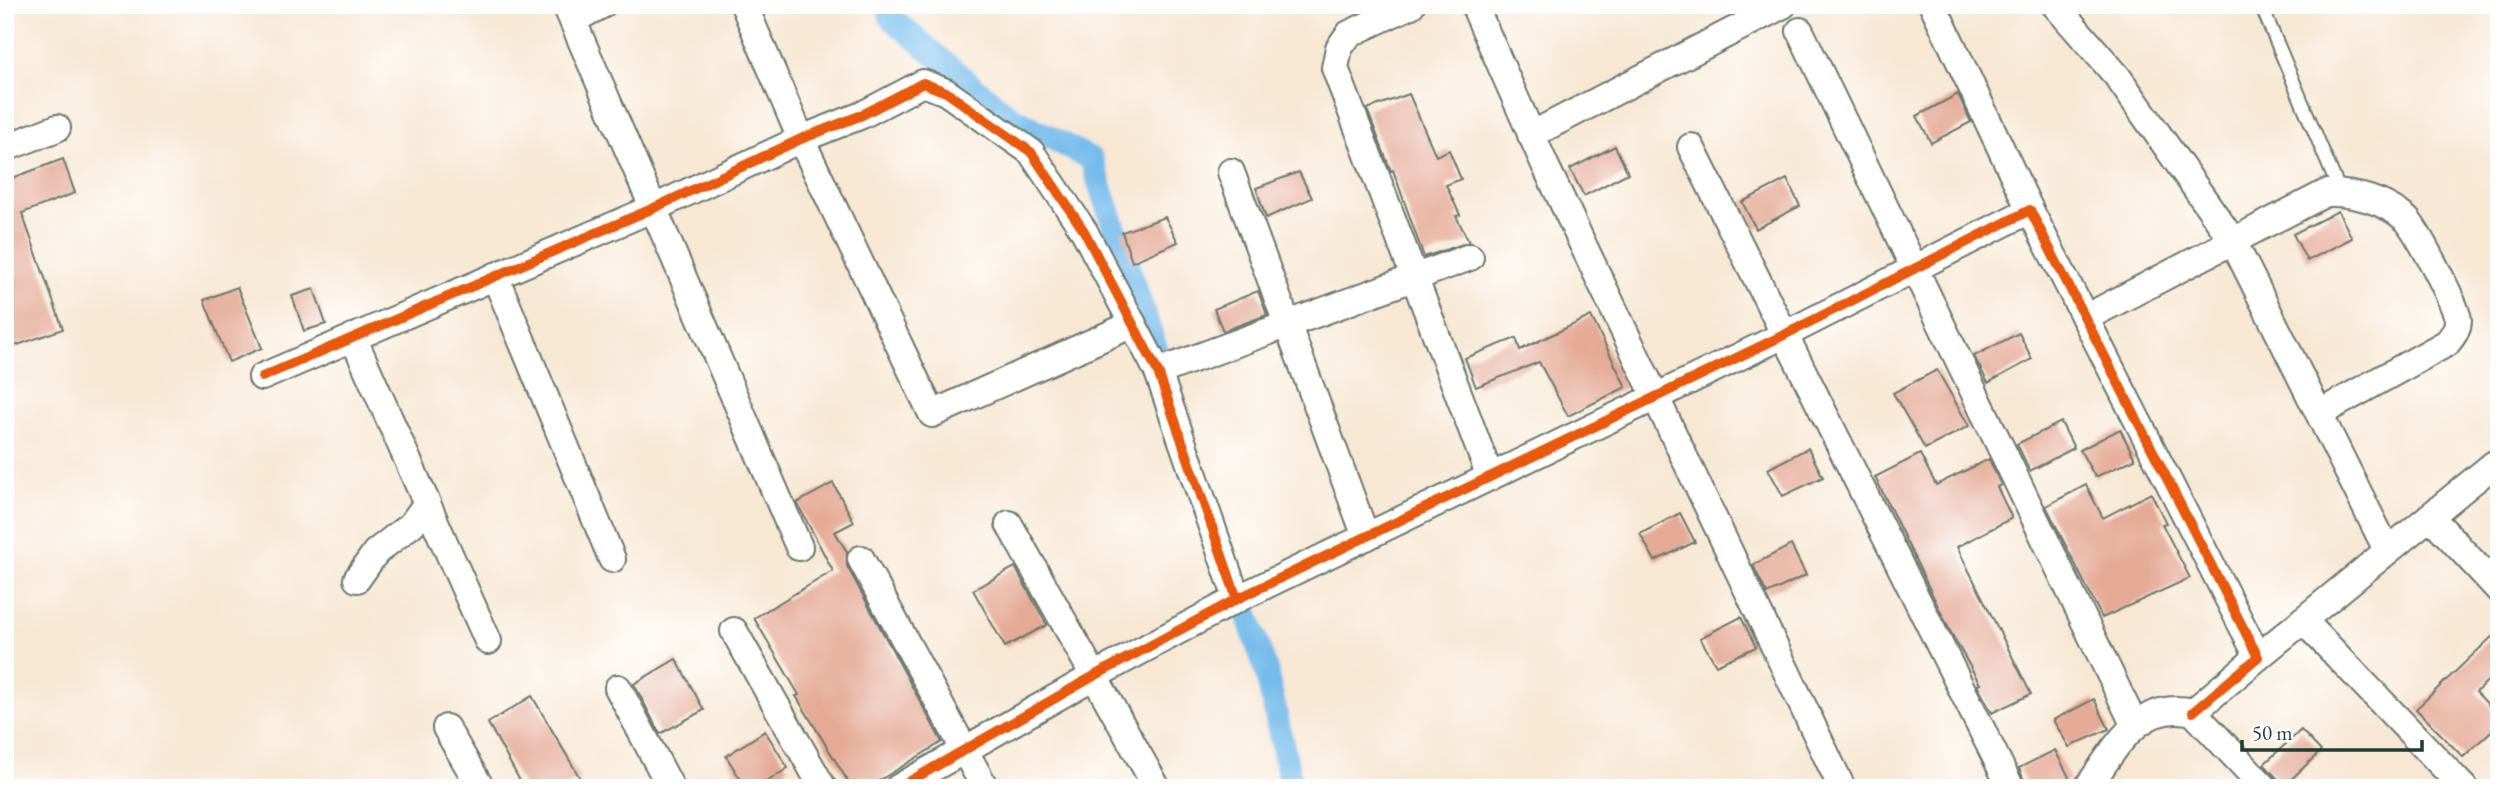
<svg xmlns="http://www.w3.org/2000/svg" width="2504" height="793" font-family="'EB Garamond',serif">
  <rect width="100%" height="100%" fill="#fff"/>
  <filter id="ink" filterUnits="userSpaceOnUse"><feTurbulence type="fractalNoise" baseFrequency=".0143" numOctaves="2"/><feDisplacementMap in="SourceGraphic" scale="14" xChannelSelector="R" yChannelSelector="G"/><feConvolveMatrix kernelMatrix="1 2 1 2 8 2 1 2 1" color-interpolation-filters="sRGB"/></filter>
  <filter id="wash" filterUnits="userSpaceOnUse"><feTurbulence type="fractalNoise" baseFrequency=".00686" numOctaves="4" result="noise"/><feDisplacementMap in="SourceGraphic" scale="28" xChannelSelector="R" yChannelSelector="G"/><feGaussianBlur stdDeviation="1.57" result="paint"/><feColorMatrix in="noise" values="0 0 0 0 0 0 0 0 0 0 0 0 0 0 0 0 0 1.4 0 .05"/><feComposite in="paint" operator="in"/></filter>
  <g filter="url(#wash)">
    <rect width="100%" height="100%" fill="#f7e7d3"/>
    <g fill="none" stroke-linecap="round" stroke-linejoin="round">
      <g stroke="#74bbeb" stroke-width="24">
        <path d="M889,5L891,18L1006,114L1091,159L1157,352"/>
        <path d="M1244,605L1266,670L1292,788"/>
      </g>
    </g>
    <g id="blocks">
      <g fill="#e5aa96">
        <path d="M1409,94L1436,156L1449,150L1461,179L1446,185L1460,215L1456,216L1469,242L1424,257L1393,170L1391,171L1367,109Z"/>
        <path d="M1958,94L1971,122L1931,143L1917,116Z"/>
        <path d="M1615,146L1628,173L1584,196L1570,169Z"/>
        <path d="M63,159L75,193L22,213L63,329L15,346L5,320V173H8L10,179Z"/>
        <path d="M1299,172L1312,198L1266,218L1256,188Z"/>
        <path d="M1787,179L1800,206L1756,229L1742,202Z"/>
        <path d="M2338,211L2352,238L2307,261L2293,234Z"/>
        <path d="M1165,217L1178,242L1132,262L1122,232Z"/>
        <path d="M237,287L262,348L229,362L204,300Z"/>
        <path d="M314,289L326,324L304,331L292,296Z"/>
        <path d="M1258,291L1267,315L1223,331L1214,309Z"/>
        <path d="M1591,316L1626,387L1568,416L1539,362L1476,387L1465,358L1516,338L1520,350Z"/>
        <path d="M2019,333L2032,359L1988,383L1974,356Z"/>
        <path d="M1937,370L1969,426L1925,449L1893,393Z"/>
        <path d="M2061,422L2074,448L2030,471L2017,444Z"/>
        <path d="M2120,429L2135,459L2095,477L2080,450Z"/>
        <path d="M1808,448L1823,477L1783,496L1768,469Z"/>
        <path d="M1920,454L1936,485L1989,459L2001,485L1997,487L2012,518L1957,547L2031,694L1992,713L1977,685L1980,684L1951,633L1875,477Z"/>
        <path d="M833,483L854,522L835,532L847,552V566L942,742L867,788H852L796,696L799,695L754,618L833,571L797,503Z"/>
        <path d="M2086,485L2103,518L2151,493L2166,523L2162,524L2190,578L2102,618L2046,506Z"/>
        <path d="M1680,513L1695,542L1655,561L1640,534Z"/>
        <path d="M1791,545L1806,575L1767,594L1753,565Z"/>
        <path d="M1015,567L1047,625L1005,647L973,590Z"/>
        <path d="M1741,617L1756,647L1716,665L1700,638Z"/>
        <path d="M2499,630V670L2476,692L2499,716V724L2463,757L2416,709Z"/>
        <path d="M676,659L704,710L660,734L634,684Z"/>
        <path d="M532,696L580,778L562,788H524L488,723Z"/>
        <path d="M2094,699L2109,729L2069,747L2053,720Z"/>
        <path d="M2301,730L2321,751L2282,788L2277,778L2264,764Z"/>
        <path d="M765,731L788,768L757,788H746L726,756Z"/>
        <path d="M2055,750L2070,779L2052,788H2027L2019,768Z"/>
      </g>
    </g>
  </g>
  <g filter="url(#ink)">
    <use href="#blocks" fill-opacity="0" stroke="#6b786c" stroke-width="2"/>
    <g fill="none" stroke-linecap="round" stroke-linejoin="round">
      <g stroke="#6b786c" stroke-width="16">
        <path id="service" d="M2261,5L2340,192"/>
      </g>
      <g stroke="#6b786c" stroke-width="30">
        <g id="minor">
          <path d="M566,5L799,547"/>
          <path d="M744,5L801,139L932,414L1133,324"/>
          <path d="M1411,5L1349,34L1339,48L1335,68L1490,477"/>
          <path d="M1474,5L1545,165L1842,788"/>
          <path d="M1933,5L2030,210"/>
          <path d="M2055,5L2117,76L2233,241L2326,193C2354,192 2385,201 2406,219C2416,228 2458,308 2458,320C2458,329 2453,336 2447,343L2320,413"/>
          <path d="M573,20L602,5"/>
          <path d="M1800,31L2134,724"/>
          <path d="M1531,135L1783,5"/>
          <path d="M1691,147L2011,788"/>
          <path d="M5,148L57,128"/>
          <path d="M1231,172L1366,537"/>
          <path d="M495,276L612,559"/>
          <path d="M2085,318L2233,241L2387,550"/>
          <path d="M353,337L488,641"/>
          <path d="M1158,372L1470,257"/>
          <path d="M262,377L654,208L801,139L862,115L923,83L946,92L1031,152L1084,231L1158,372L1237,599"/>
          <path d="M2430,516L2499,590"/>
          <path d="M1009,524L1157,788"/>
          <path d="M861,559L985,788"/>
          <path d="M357,579L376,552L412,524L427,503"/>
          <path d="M2303,620L2464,788"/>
          <path d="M734,631L823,788"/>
          <path d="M2258,657L2494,464"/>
          <path d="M618,688L671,788"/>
          <path d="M446,728L481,788"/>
          <path d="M898,788L1094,676L1237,599L1784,335L2030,210L2258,657L2193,712"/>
          <path d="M2087,788C2115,750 2138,699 2193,712L2265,788"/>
        </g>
      </g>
      <use href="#service" stroke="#fff" stroke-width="12"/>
      <use href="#minor" stroke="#fff" stroke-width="26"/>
      <g stroke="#fff" stroke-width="15">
        <g id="cycleway">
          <path d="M262,377L654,208L801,139L862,115L923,83L946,92L1031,152L1084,231L1158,372L1237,599"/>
          <path d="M898,788L1094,676L1237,599L1784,335L2030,210L2258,657L2193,712"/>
        </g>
      </g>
      <use href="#cycleway" stroke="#e8590c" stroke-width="10"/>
    </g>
  </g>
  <rect width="2504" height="793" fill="none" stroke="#fff" stroke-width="28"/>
  <path d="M2242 740v10h180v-10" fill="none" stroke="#1f3d34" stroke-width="3.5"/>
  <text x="2252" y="740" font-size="21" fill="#1f3d34" stroke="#ffffff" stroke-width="5" paint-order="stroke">50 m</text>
</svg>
